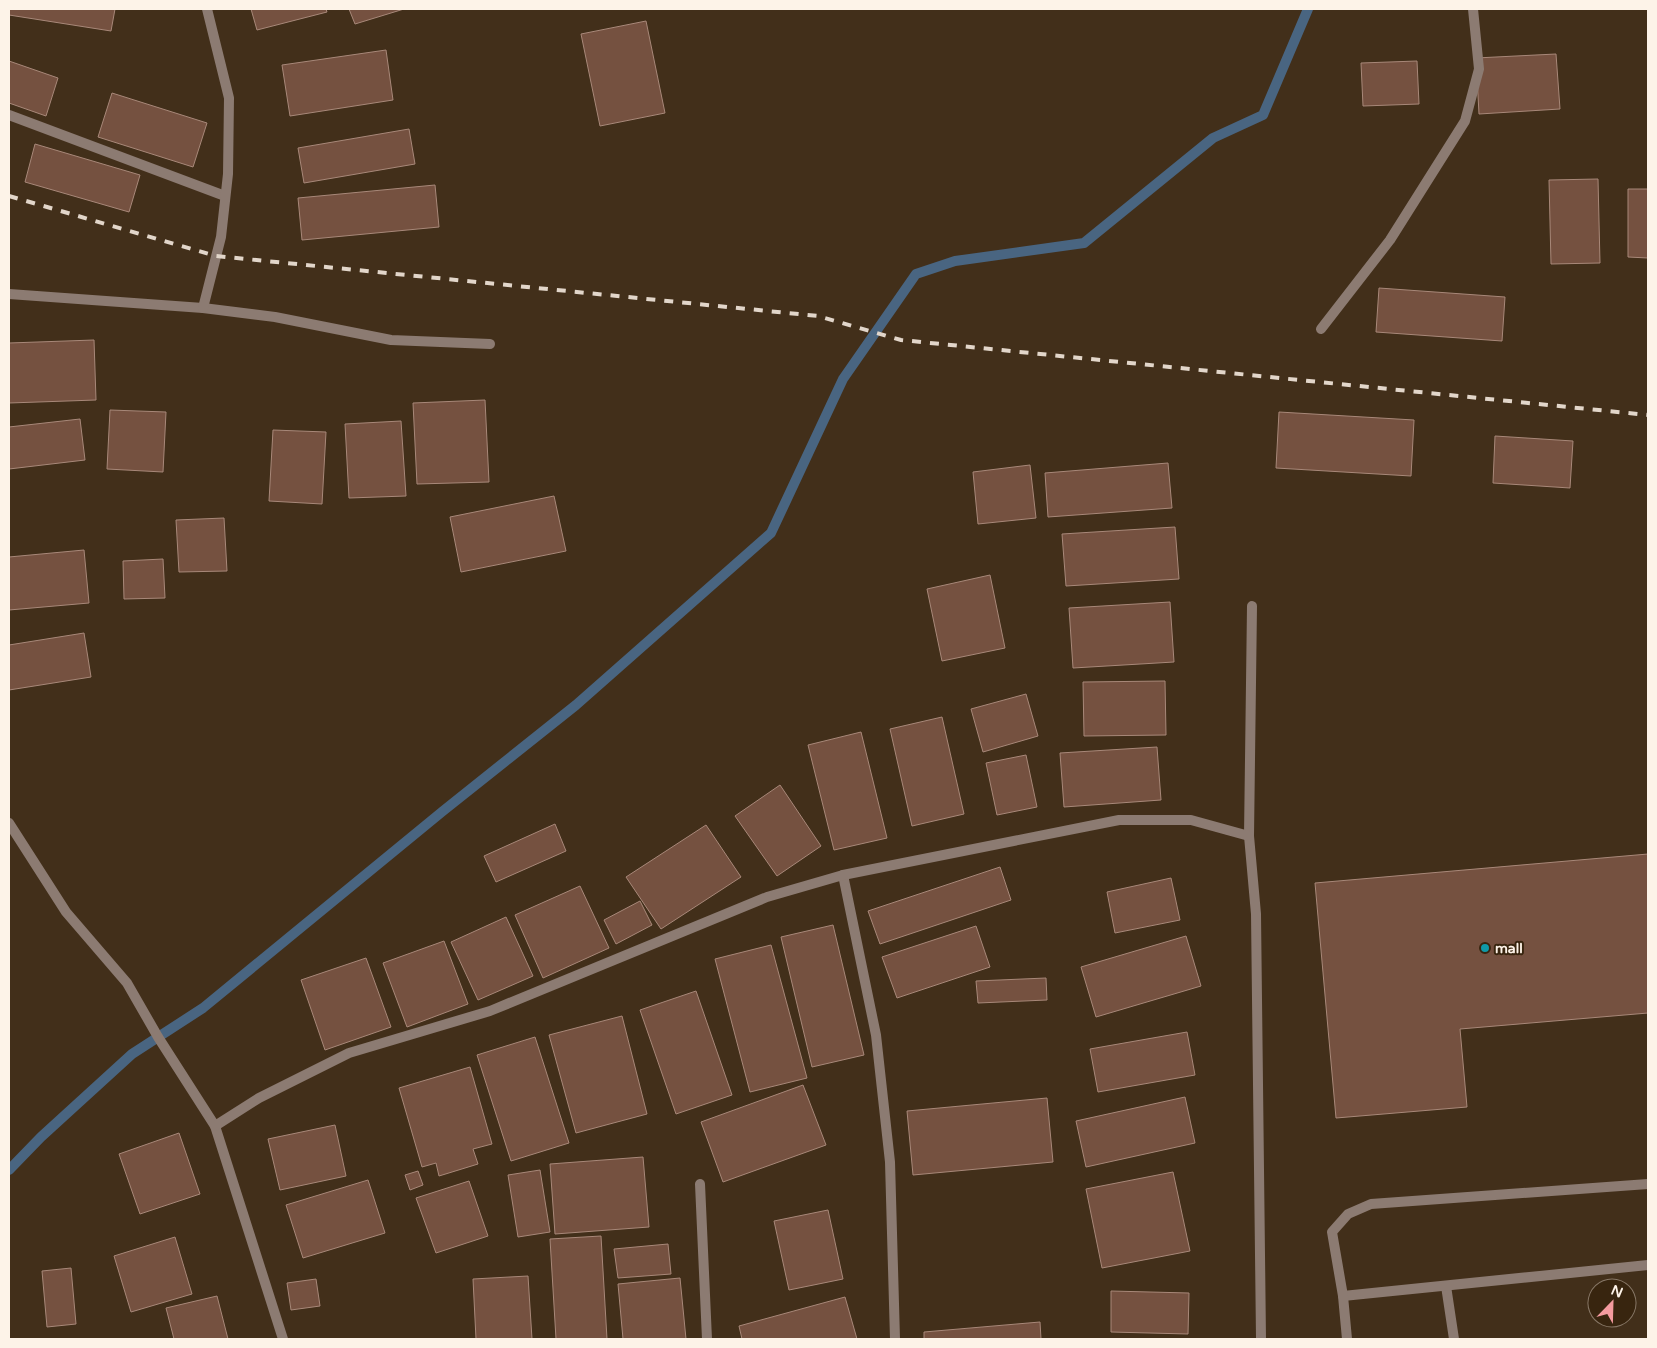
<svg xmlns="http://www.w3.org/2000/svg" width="1657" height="1348" font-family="'Varela Round',sans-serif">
  <rect width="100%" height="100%" fill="#422f1a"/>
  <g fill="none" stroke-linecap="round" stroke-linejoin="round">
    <path stroke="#496581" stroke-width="10" d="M9,1170L41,1137L132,1054L203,1008L443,811L576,705L771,533L843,379L916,274L955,261L1084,243L1213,138L1263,115L1308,9"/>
  </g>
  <g fill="#755140" stroke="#a88879">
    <path d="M9,9H115L111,31L9,15Z"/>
    <path d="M251,9H326L327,12L257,30Z"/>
    <path d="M349,9H404L355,24Z"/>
    <path d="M646,21L665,113L600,126L581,34Z"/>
    <path d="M386,50L393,100L290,116L282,65Z"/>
    <path d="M1556,54L1560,109L1479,114L1476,58Z"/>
    <path d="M9,61L58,78L46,116L9,103Z"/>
    <path d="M1417,61L1419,104L1363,106L1361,63Z"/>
    <path d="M112,93L207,123L193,167L98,137Z"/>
    <path d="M409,129L415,164L304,183L298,148Z"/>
    <path d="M35,144L140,175L129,212L25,182Z"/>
    <path d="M1598,179L1600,263L1551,264L1549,180Z"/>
    <path d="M435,185L439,227L302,240L298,198Z"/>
    <path d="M1628,189H1648V258L1628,257Z"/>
    <path d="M1379,288L1505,297L1502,341L1376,332Z"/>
    <path d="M94,340L96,400L9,403V343Z"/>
    <path d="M485,400L489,482L417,484L413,403Z"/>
    <path d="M110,410L166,412L163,472L107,469Z"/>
    <path d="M1279,412L1414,420L1411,476L1276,468Z"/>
    <path d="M80,419L85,460L9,469V427Z"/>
    <path d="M401,421L406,496L349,498L345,424Z"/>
    <path d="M273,430L326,432L322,504L269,501Z"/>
    <path d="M1495,436L1573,441L1570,488L1493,483Z"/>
    <path d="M1168,463L1172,508L1048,517L1045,473Z"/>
    <path d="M1030,465L1036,518L978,524L973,472Z"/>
    <path d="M554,496L566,551L461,572L450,517Z"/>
    <path d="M224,518L227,571L179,572L176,520Z"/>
    <path d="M1175,527L1179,579L1066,586L1062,534Z"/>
    <path d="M84,550L89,603L9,610V557Z"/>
    <path d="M163,559L165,598L124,599L123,561Z"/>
    <path d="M990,575L1005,648L942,661L927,589Z"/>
    <path d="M1170,602L1174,662L1073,668L1069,608Z"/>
    <path d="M84,633L91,677L9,690V645Z"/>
    <path d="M1165,681L1166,735L1084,736L1083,682Z"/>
    <path d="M1026,694L1038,736L983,752L971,709Z"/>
    <path d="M942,717L964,814L912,826L890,729Z"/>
    <path d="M861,732L887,838L834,850L808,745Z"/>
    <path d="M1157,747L1161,800L1064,807L1060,753Z"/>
    <path d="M1026,755L1037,807L997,815L986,763Z"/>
    <path d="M780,785L821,846L777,876L735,816Z"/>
    <path d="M555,824L566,851L496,882L484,856Z"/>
    <path d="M706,825L741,877L661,929L626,877Z"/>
    <path d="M1648,854V1013L1460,1029L1467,1107L1336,1118L1315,883Z"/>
    <path d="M1000,867L1011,900L880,944L868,911Z"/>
    <path d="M1171,878L1180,920L1115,933L1107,892Z"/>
    <path d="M580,886L609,948L543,978L515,915Z"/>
    <path d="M640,901L652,925L616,944L604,920Z"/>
    <path d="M506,917L533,976L478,1000L451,942Z"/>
    <path d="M833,925L864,1055L812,1067L781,937Z"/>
    <path d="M976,926L990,967L897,998L882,957Z"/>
    <path d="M1186,936L1201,986L1096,1017L1081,967Z"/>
    <path d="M444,941L468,1004L407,1027L383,963Z"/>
    <path d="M771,945L807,1078L750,1092L715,959Z"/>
    <path d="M366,958L391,1027L325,1050L301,980Z"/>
    <path d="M1046,978L1047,1000L978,1003L976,981Z"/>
    <path d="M696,991L732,1095L676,1114L640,1010Z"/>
    <path d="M622,1016L647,1114L576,1133L549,1035Z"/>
    <path d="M1187,1032L1195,1075L1098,1092L1090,1049Z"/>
    <path d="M535,1037L569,1143L511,1161L477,1055Z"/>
    <path d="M470,1067L492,1144L473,1149L478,1164L439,1176L436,1163L422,1167L399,1088Z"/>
    <path d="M803,1085L826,1145L723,1182L701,1122Z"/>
    <path d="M1185,1097L1195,1143L1086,1167L1076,1121Z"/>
    <path d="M1047,1098L1053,1162L913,1175L907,1111Z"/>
    <path d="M335,1125L346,1176L280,1190L268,1139Z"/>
    <path d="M179,1133L200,1194L140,1214L119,1154Z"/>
    <path d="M643,1157L649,1227L555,1234L550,1164Z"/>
    <path d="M540,1170L550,1232L518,1237L508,1175Z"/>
    <path d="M418,1171L423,1185L410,1190L405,1175Z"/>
    <path d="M1173,1172L1190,1251L1102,1268L1086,1189Z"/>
    <path d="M368,1180L385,1233L303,1258L286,1205Z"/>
    <path d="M469,1181L488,1236L436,1253L416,1198Z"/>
    <path d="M828,1210L843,1279L789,1290L774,1221Z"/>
    <path d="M601,1236L607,1339H556L550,1239Z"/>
    <path d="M175,1237L192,1294L131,1312L114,1256Z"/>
    <path d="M668,1244L671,1274L618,1278L614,1249Z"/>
    <path d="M71,1268L76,1324L47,1327L42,1271Z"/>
    <path d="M528,1276L532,1339H476L473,1279Z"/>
    <path d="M680,1278L686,1339H623L618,1284Z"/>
    <path d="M316,1279L320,1306L291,1310L287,1283Z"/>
    <path d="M1111,1291L1189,1293L1188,1334L1111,1332Z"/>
    <path d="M217,1296L228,1339H174L166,1308Z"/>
    <path d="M845,1297L857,1339H742L739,1326Z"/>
    <path d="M1040,1322L1041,1339H924V1332Z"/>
  </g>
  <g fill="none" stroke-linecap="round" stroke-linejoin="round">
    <g stroke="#8c7b72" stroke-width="10">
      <path d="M1446,1286L1454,1339"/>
      <path d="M1343,1296L1648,1265"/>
      <path d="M1347,1339L1343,1296L1332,1232L1348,1214L1371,1204L1648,1184"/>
    </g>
    <g stroke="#8c7b72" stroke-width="10">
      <path d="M9,115L225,196"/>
      <path d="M9,294L203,308L275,317L391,340L490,344"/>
      <path d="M203,308L221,237L228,174L229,98L207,9"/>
      <path d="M1321,329L1390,240L1465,121L1479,69L1473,9"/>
      <path d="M1252,606L1249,836L1256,914L1261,1339"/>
      <path d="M9,823L66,912L127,983L158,1037L215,1126L283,1339"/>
      <path d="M843,875L876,1035L890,1162L895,1339"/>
      <path d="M215,1126L259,1098L349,1053L490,1011L767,897L843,875L1119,820H1191L1249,836"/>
      <path d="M700,1184L707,1339"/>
    </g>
    <path stroke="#e2d6ca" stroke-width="4" stroke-dasharray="9 9" stroke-linecap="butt" d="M9,196L216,256L818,316L901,340L1648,415"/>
  </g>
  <circle fill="#0f9aa8" stroke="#38250f" stroke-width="2" cx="1485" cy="948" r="5"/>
  <g text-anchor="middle" stroke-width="4" stroke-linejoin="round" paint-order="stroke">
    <g font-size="14" font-weight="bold" fill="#fdf3e8" stroke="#38250f" text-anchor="start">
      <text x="1495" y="953">mall</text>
    </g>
  </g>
  <rect width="1657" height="1348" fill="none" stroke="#fdf3e8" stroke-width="20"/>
  <g transform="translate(1612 1303) rotate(23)"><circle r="24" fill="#38250f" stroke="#877766"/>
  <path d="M0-4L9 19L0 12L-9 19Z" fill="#f49b9f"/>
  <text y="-8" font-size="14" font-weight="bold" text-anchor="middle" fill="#fdf3e8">N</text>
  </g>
</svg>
